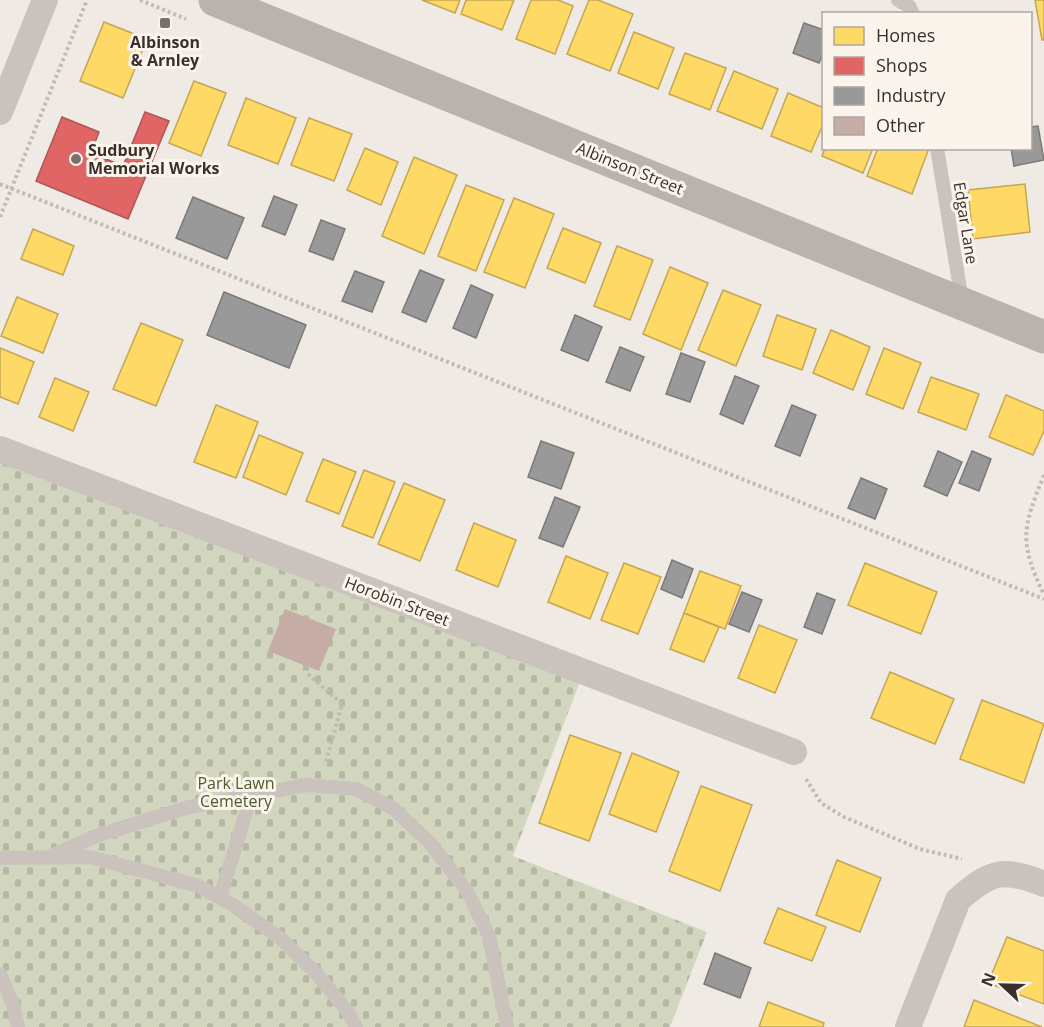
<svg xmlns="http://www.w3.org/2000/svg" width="1044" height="1027" font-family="'Open Sans',sans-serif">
  <defs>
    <pattern id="cemetery-stones" width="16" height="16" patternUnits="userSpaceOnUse" patternTransform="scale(1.5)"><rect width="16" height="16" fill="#d2d6be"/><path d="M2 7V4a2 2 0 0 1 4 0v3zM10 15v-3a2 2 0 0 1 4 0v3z" fill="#b5b8a3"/></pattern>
  </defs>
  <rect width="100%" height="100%" fill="#f0eae5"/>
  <path fill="url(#cemetery-stones)" d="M0,452L583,674L513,856L707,932L670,1027H0Z"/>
  <g fill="#ffd966" stroke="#c4a654" stroke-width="1.5">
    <path d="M422,0H460L455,13Z"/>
    <path d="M466,0H514L502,30L461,14Z"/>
    <path d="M531,0H558L573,6L555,54L516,39Z"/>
    <path d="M589,0H598L633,14L610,71L567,54Z"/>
    <path d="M1035,0H1044V40H1042Z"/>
    <path d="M104,22L147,39L123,98L80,81Z"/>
    <path d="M634,32L674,48L658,89L618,73Z"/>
    <path d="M685,53L726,68L710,110L669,94Z"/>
    <path d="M734,71L778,89L762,129L717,111Z"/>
    <path d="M194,81L226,93L201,156L169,143Z"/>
    <path d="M788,93L824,108V122L811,152L771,136Z"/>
    <path d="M246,98L296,118L278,164L228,145Z"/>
    <path d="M309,118L352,134L334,181L291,165Z"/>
    <path d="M365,148L398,162L381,205L347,190Z"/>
    <path d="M825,148H873L863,173L822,156Z"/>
    <path d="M878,148H929L912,194L867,176Z"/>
    <path d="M414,157L457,175L424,254L382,236Z"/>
    <path d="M1025,184L1030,232L973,239L968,190Z"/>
    <path d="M466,185L504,200L476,271L438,256Z"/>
    <path d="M514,198L554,214L525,288L484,272Z"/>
    <path d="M563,228L601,243L585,283L547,268Z"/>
    <path d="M33,229L74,246L63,275L21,259Z"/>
    <path d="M617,246L653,260L630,320L594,306Z"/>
    <path d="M670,267L708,283L681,350L643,334Z"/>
    <path d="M723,290L761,305L736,366L698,350Z"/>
    <path d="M17,297L58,314L43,353L1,336Z"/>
    <path d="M777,315L816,329L802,370L763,356Z"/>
    <path d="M141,323L183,340L156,406L113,389Z"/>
    <path d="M831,330L870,347L853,390L813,373Z"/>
    <path d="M0,348L34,362L18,404L0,397Z"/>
    <path d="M884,348L921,363L903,409L866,394Z"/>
    <path d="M931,377L979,394L966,430L918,412Z"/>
    <path d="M55,378L89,392L73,431L39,417Z"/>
    <path d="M1006,395L1044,411V431L1033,455L989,437Z"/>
    <path d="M216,405L258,422L236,478L194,462Z"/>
    <path d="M259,435L303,453L286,495L243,477Z"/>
    <path d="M323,459L356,472L339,514L306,501Z"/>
    <path d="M364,470L395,482L373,538L342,526Z"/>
    <path d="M404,483L445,500L420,561L378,544Z"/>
    <path d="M474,523L516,540L498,587L456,570Z"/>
    <path d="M566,556L608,573L590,619L548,602Z"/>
    <path d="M624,563L661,577L638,634L601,620Z"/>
    <path d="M865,563L937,592L921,634L848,605Z"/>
    <path d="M700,571L741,586L725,629L684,613Z"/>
    <path d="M684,613L719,627L704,662L670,649Z"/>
    <path d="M759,625L797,640L775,693L738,678Z"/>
    <path d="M890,672L954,699L935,744L871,718Z"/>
    <path d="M982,700L1044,724L1024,783L960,759Z"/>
    <path d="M570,735L621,753L589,841L539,823Z"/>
    <path d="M632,753L679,772L656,832L609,814Z"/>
    <path d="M701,786L752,805L720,891L669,871Z"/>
    <path d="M837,860L881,878L860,932L816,915Z"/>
    <path d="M778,908L826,927L812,961L764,943Z"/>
    <path d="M1007,937L1044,951V1004L988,983Z"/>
    <path d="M974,1000L1042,1027H964Z"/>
    <path d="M768,1002L824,1023L823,1027H759Z"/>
  </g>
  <path fill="#e06666" stroke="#ae5654" stroke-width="1.5" d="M145,112L169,121L128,219L36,181L62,117L99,132L91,153L123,166Z"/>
  <g fill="#999" stroke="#7d7978" stroke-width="1.5">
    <path d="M804,23L824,30V51L819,63L793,53Z"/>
    <path d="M1038,126L1044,160L1014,166L1011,148H1030V127Z"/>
    <path d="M274,196L297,205L285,235L262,226Z"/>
    <path d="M193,197L244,218L227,259L176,238Z"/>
    <path d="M321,220L345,229L333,260L309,251Z"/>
    <path d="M420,270L444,280L426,322L402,312Z"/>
    <path d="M355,271L384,282L372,312L342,301Z"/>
    <path d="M471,285L493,295L476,338L453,328Z"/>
    <path d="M224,292L306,325L289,368L207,335Z"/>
    <path d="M575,315L602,327L588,361L561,350Z"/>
    <path d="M620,347L644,357L630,391L606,382Z"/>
    <path d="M681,353L705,362L690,402L666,394Z"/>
    <path d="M735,376L759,386L743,424L720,414Z"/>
    <path d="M792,405L816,415L800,456L775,446Z"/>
    <path d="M541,441L574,453L561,489L528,477Z"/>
    <path d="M938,451L962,462L947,496L924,486Z"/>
    <path d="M972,451L991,459L979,491L959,483Z"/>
    <path d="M861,478L887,489L875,519L848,508Z"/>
    <path d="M555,497L580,507L563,547L539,538Z"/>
    <path d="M672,560L693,569L682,598L661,589Z"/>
    <path d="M742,592L762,600L749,632L729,624Z"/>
    <path d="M817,593L835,600L822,634L804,627Z"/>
    <path d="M715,953L751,968L740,998L704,984Z"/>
  </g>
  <path fill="#c5ada5" d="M285,609L336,629L319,671L268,651Z"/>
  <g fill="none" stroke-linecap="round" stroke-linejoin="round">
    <g stroke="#c2bbb5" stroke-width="4" stroke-dasharray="3 3" stroke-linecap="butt">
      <path d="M140,0L186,19"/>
      <path d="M0,184L1044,599"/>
      <path d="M0,217L87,0"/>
      <path d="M1044,475C1022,529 1019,542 1044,595"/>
      <path d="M308,674L342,704L325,765"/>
      <path d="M806,779L821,803L844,817L920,849L962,859"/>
    </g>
    <g stroke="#c9c2bd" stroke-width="14">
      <path d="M898,0L909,6L913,14"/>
      <path d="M937,148L962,301"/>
      <path d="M49,857L96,836L189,807L306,785L356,789L394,809L430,843L467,891L489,936L507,1027"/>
      <path d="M0,858L90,857L199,886L233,905L280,938L317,974L348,1012L356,1027"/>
      <path d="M220,897L252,793"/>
      <path d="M0,974L13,1005L18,1027"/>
    </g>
    <g stroke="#c9c2bd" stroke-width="26">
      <path d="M0,112L45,0"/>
      <path d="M0,449L794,752"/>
      <path d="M908,1027L958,900C991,870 1004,868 1044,884"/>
    </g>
    <path stroke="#bab2ad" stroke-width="33" d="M215,0L1044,337"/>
  </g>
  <g fill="#7a706b" stroke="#fbf4ed" stroke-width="2">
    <rect x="159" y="17" width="12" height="12" rx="3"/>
    <circle cx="76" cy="159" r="6"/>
  </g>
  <g text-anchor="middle" stroke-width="6" stroke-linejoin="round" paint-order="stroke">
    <g font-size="16" font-weight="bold" fill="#3b2f2a" stroke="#fbf4ed">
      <text x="165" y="48">Albinson<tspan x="165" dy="18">&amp; Arnley</tspan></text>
      <text x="88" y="156" text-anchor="start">Sudbury<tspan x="88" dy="18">Memorial Works</tspan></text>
    </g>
    <g font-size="16" fill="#3b2f2a" stroke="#fbf4ed">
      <text transform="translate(630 168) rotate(22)" y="6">Albinson Street</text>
      <text transform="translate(966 223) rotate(81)" y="6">Edgar Lane</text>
      <text transform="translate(397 601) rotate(21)" y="6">Horobin Street</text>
    </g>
    <g font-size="16" fill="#4c5c2c" stroke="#fbf4ed">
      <text x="236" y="789">Park Lawn<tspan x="236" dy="18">Cemetery</tspan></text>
    </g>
  </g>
  <rect x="822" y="12" width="210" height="138" fill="#fbf4ed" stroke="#aea59f" stroke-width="1.5"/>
  <rect x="834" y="27" width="30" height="18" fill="#ffd966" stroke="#aea59f" stroke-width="1.5"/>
  <text x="876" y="42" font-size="18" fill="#3b2f2a">Homes</text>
  <rect x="834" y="57" width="30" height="18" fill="#e06666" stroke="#aea59f" stroke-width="1.5"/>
  <text x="876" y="72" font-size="18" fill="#3b2f2a">Shops</text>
  <rect x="834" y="87" width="30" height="18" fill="#999999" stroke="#aea59f" stroke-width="1.5"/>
  <text x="876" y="102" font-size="18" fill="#3b2f2a">Industry</text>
  <rect x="834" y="117" width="30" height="18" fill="#c5ada5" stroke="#aea59f" stroke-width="1.5"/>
  <text x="876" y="132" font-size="18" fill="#3b2f2a">Other</text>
  <g transform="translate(1002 985) rotate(292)" stroke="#fbf4ed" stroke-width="4.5" paint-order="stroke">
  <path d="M0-4.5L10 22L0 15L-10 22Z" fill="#3b2f2a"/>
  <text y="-9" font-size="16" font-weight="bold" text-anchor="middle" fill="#3b2f2a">N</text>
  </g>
</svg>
